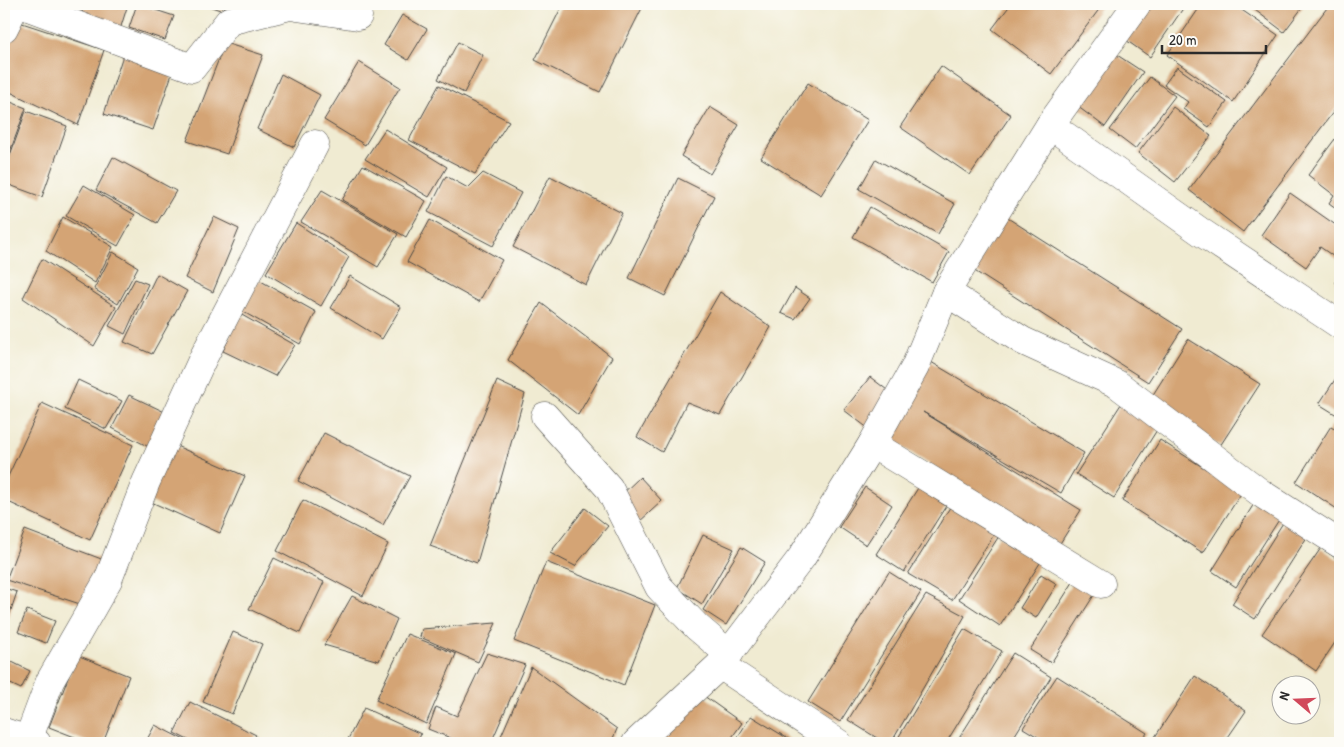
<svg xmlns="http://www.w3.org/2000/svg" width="1344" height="747" font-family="'Patrick Hand',sans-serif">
  <rect width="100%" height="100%" fill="#fdfcf7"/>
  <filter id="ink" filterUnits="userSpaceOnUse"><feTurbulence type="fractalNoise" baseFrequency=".02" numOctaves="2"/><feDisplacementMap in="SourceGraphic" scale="10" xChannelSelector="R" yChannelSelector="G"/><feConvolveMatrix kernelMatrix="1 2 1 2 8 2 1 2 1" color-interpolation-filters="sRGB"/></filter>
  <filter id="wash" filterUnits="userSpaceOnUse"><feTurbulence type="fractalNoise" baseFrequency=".0096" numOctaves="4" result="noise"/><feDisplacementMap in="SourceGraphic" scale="20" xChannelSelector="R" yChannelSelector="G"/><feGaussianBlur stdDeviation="1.12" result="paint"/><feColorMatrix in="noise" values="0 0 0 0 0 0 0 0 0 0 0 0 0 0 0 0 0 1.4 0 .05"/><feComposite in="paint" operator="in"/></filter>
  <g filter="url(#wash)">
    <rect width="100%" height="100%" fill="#f0ebd2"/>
    <g id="blocks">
      <g fill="#d4a475">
        <path d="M85,4H128L118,36L78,23Z"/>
        <path d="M137,4L174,16L165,40L129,28Z"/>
        <path d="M203,4H226L223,11Z"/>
        <path d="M563,4H644L600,92L535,60Z"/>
        <path d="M1011,4H1103L1051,74L992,29Z"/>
        <path d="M1146,4H1186L1150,57L1123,38Z"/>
        <path d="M1202,4H1233L1278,35L1233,102L1167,55Z"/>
        <path d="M1247,4H1305L1284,32Z"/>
        <path d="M1330,4H1340V103L1243,232L1189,190Z"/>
        <path d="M402,15L427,29L408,60L384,45Z"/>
        <path d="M13,20L104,50L78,125L4,89V46Z"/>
        <path d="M458,42L483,55L464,93L438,79Z"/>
        <path d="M225,43L263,55L227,154L187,141Z"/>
        <path d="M124,52L174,68L153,130L104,114Z"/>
        <path d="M1114,53L1143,72L1105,127L1077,106Z"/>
        <path d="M359,62L400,87L365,145L324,120Z"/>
        <path d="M941,66L1011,115L970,175L900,127Z"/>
        <path d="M1177,67L1227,102L1209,127L1183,109L1188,102L1164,85Z"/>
        <path d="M281,74L320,95L294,147L257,129Z"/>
        <path d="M1150,77L1175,96L1135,149L1110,130Z"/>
        <path d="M808,83L868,120L821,195L761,158Z"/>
        <path d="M439,85L509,121L475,174L409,140Z"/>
        <path d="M8,101L26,108L4,168V113Z"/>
        <path d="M710,107L739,125L710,174L681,156Z"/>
        <path d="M1173,107L1211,136L1175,182L1138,153Z"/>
        <path d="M26,111L67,126L42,197L4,183V172Z"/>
        <path d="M385,129L447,167L429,197L365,159Z"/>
        <path d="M1335,139L1340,143V211L1329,203L1334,195L1308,175Z"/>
        <path d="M113,157L176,191L157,223L96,190Z"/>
        <path d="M876,159L955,204L938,234L859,189Z"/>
        <path d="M363,165L426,201L406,237L342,200Z"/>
        <path d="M483,173L521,193L493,246L428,212L446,176L468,188Z"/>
        <path d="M550,176L622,213L586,285L513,247Z"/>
        <path d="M678,178L714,196L665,296L629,278Z"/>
        <path d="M84,185L135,215L118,246L66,216Z"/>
        <path d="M322,190L398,234L378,267L301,222Z"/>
        <path d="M1290,193L1340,228V261L1320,247L1306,267L1261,235Z"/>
        <path d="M870,207L949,252L932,282L853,237Z"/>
        <path d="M63,217L113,247L95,283L46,251Z"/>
        <path d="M214,217L239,229L213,292L185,278Z"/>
        <path d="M1006,217L1182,329L1148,382L973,270Z"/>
        <path d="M430,220L502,260L479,302L407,262Z"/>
        <path d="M296,223L349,257L321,306L266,273Z"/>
        <path d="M113,252L138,267L118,304L94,289Z"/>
        <path d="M42,259L116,307L94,346L23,298Z"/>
        <path d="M157,274L187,291L152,354L124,342Z"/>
        <path d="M1340,274V285L1335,282Z"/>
        <path d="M350,276L401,307L382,339L331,308Z"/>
        <path d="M135,279L148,284L125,334L109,326Z"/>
        <path d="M259,280L316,312L300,344L240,310Z"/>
        <path d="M795,288L810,298L795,319L781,313Z"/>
        <path d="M720,292L771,327L720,415L687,402L662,452L637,437Z"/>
        <path d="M541,303L612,357L578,415L508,360Z"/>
        <path d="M240,314L295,345L275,376L223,351Z"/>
        <path d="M1188,339L1260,384L1220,446L1149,401Z"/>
        <path d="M931,362L1084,453L1061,493L923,412L1081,510L1059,545L886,437Z"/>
        <path d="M1340,372V417L1319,404Z"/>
        <path d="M870,377L895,396L869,429L844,410Z"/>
        <path d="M78,380L122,401L106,429L65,409Z"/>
        <path d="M497,381L525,394L477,563L430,546Z"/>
        <path d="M129,395L169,414L151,448L112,428Z"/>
        <path d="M1125,398L1162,422L1114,498L1076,474Z"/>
        <path d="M42,403L133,445L90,540L4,500V485Z"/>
        <path d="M1331,426L1340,432V511L1296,482Z"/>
        <path d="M324,433L410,476L383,525L298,481Z"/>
        <path d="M1160,440L1242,492L1203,553L1122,501Z"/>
        <path d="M174,445L245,476L220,533L149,501Z"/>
        <path d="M640,477L662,501L638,523L617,499Z"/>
        <path d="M865,487L892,505L866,545L839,527Z"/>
        <path d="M918,488L946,506L904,572L876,554Z"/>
        <path d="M1257,499L1282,515L1236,587L1212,571Z"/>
        <path d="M303,500L388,544L363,596L277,551Z"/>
        <path d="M954,501L998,528L952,600L908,574Z"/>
        <path d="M585,508L608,526L575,566L550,553Z"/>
        <path d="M1286,518L1309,534L1255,619L1232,604Z"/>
        <path d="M25,530L104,560L80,604L6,580Z"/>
        <path d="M703,535L734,549L702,604L677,588Z"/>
        <path d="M999,536L1040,563L1000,626L959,599Z"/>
        <path d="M741,547L765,562L726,625L703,610Z"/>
        <path d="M1321,548L1340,561V635L1316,671L1262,634Z"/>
        <path d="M274,558L324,582L300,633L249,609Z"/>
        <path d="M546,562L655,605L624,685L514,641Z"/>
        <path d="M889,572L921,592L840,722L808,702Z"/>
        <path d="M1041,574L1057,584L1036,618L1020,608Z"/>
        <path d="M1075,579L1096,592L1051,663L1030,650Z"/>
        <path d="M4,588L17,592L4,631Z"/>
        <path d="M926,595L965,616L891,743H885L848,720Z"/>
        <path d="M352,596L397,619L379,661L324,645Z"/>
        <path d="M27,610L55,621L46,643L18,632Z"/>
        <path d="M496,623L478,662L420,637L422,629Z"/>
        <path d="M964,629L1002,651L946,743H895Z"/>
        <path d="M233,632L262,644L232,714L203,702Z"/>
        <path d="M407,634L456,654L426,724L376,700Z"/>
        <path d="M487,653L525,665L491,743H463L428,729L436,707L457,716Z"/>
        <path d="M1013,653L1051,677L1010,743H956Z"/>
        <path d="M77,655L129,676L103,743H90L49,727Z"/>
        <path d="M4,658L30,671L21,689L4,681Z"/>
        <path d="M531,667L617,729L611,743H498Z"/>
        <path d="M1057,676L1147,733L1140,743H1048L1023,728Z"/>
        <path d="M1195,676L1246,711L1224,743H1151Z"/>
        <path d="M697,691L742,723L728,743H659Z"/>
        <path d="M190,702L256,735L251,743H194L174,733Z"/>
        <path d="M364,708L421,734L417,743H346Z"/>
        <path d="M751,716L795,743H734Z"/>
        <path d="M155,725L190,743H145Z"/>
        <path d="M1028,736L1040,743H1023Z"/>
      </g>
    </g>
  </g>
  <g filter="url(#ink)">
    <use href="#blocks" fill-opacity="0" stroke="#494844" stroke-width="1"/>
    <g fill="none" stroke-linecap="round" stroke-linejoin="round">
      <g stroke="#494844" stroke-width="29">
        <g id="minor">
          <path d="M20,4L192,68L229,21L290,6L358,16"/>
          <path d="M4,28L16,4"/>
          <path d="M1050,125L1201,232L1340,325"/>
          <path d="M946,292L1023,341L1117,384L1262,494L1340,544"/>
          <path d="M545,416L609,488L659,587L697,627L729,654"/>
          <path d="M872,444L1101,584"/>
          <path d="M720,665L802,557L872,444L915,367L946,292L1050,125L1137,4"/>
          <path d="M4,732L37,743"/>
          <path d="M28,740L50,681L108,580L146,482L203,358L315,144"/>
          <path d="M636,743L720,665L838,743"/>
        </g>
      </g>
      <use href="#minor" stroke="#fff" stroke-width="28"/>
    </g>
  </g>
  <rect width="1344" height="747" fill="none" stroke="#fdfcf7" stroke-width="20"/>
  <g transform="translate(1296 700) rotate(289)"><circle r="24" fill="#fdfcf7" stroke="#a9a8a5"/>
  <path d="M0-4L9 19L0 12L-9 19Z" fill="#d1495b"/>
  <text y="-8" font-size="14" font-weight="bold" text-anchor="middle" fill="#2b2b2b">N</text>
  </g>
  <path d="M1162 45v8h104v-8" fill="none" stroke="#2b2b2b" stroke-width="2.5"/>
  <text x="1169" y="45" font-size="15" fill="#2b2b2b" stroke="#fdfcf7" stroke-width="4" paint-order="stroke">20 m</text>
</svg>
